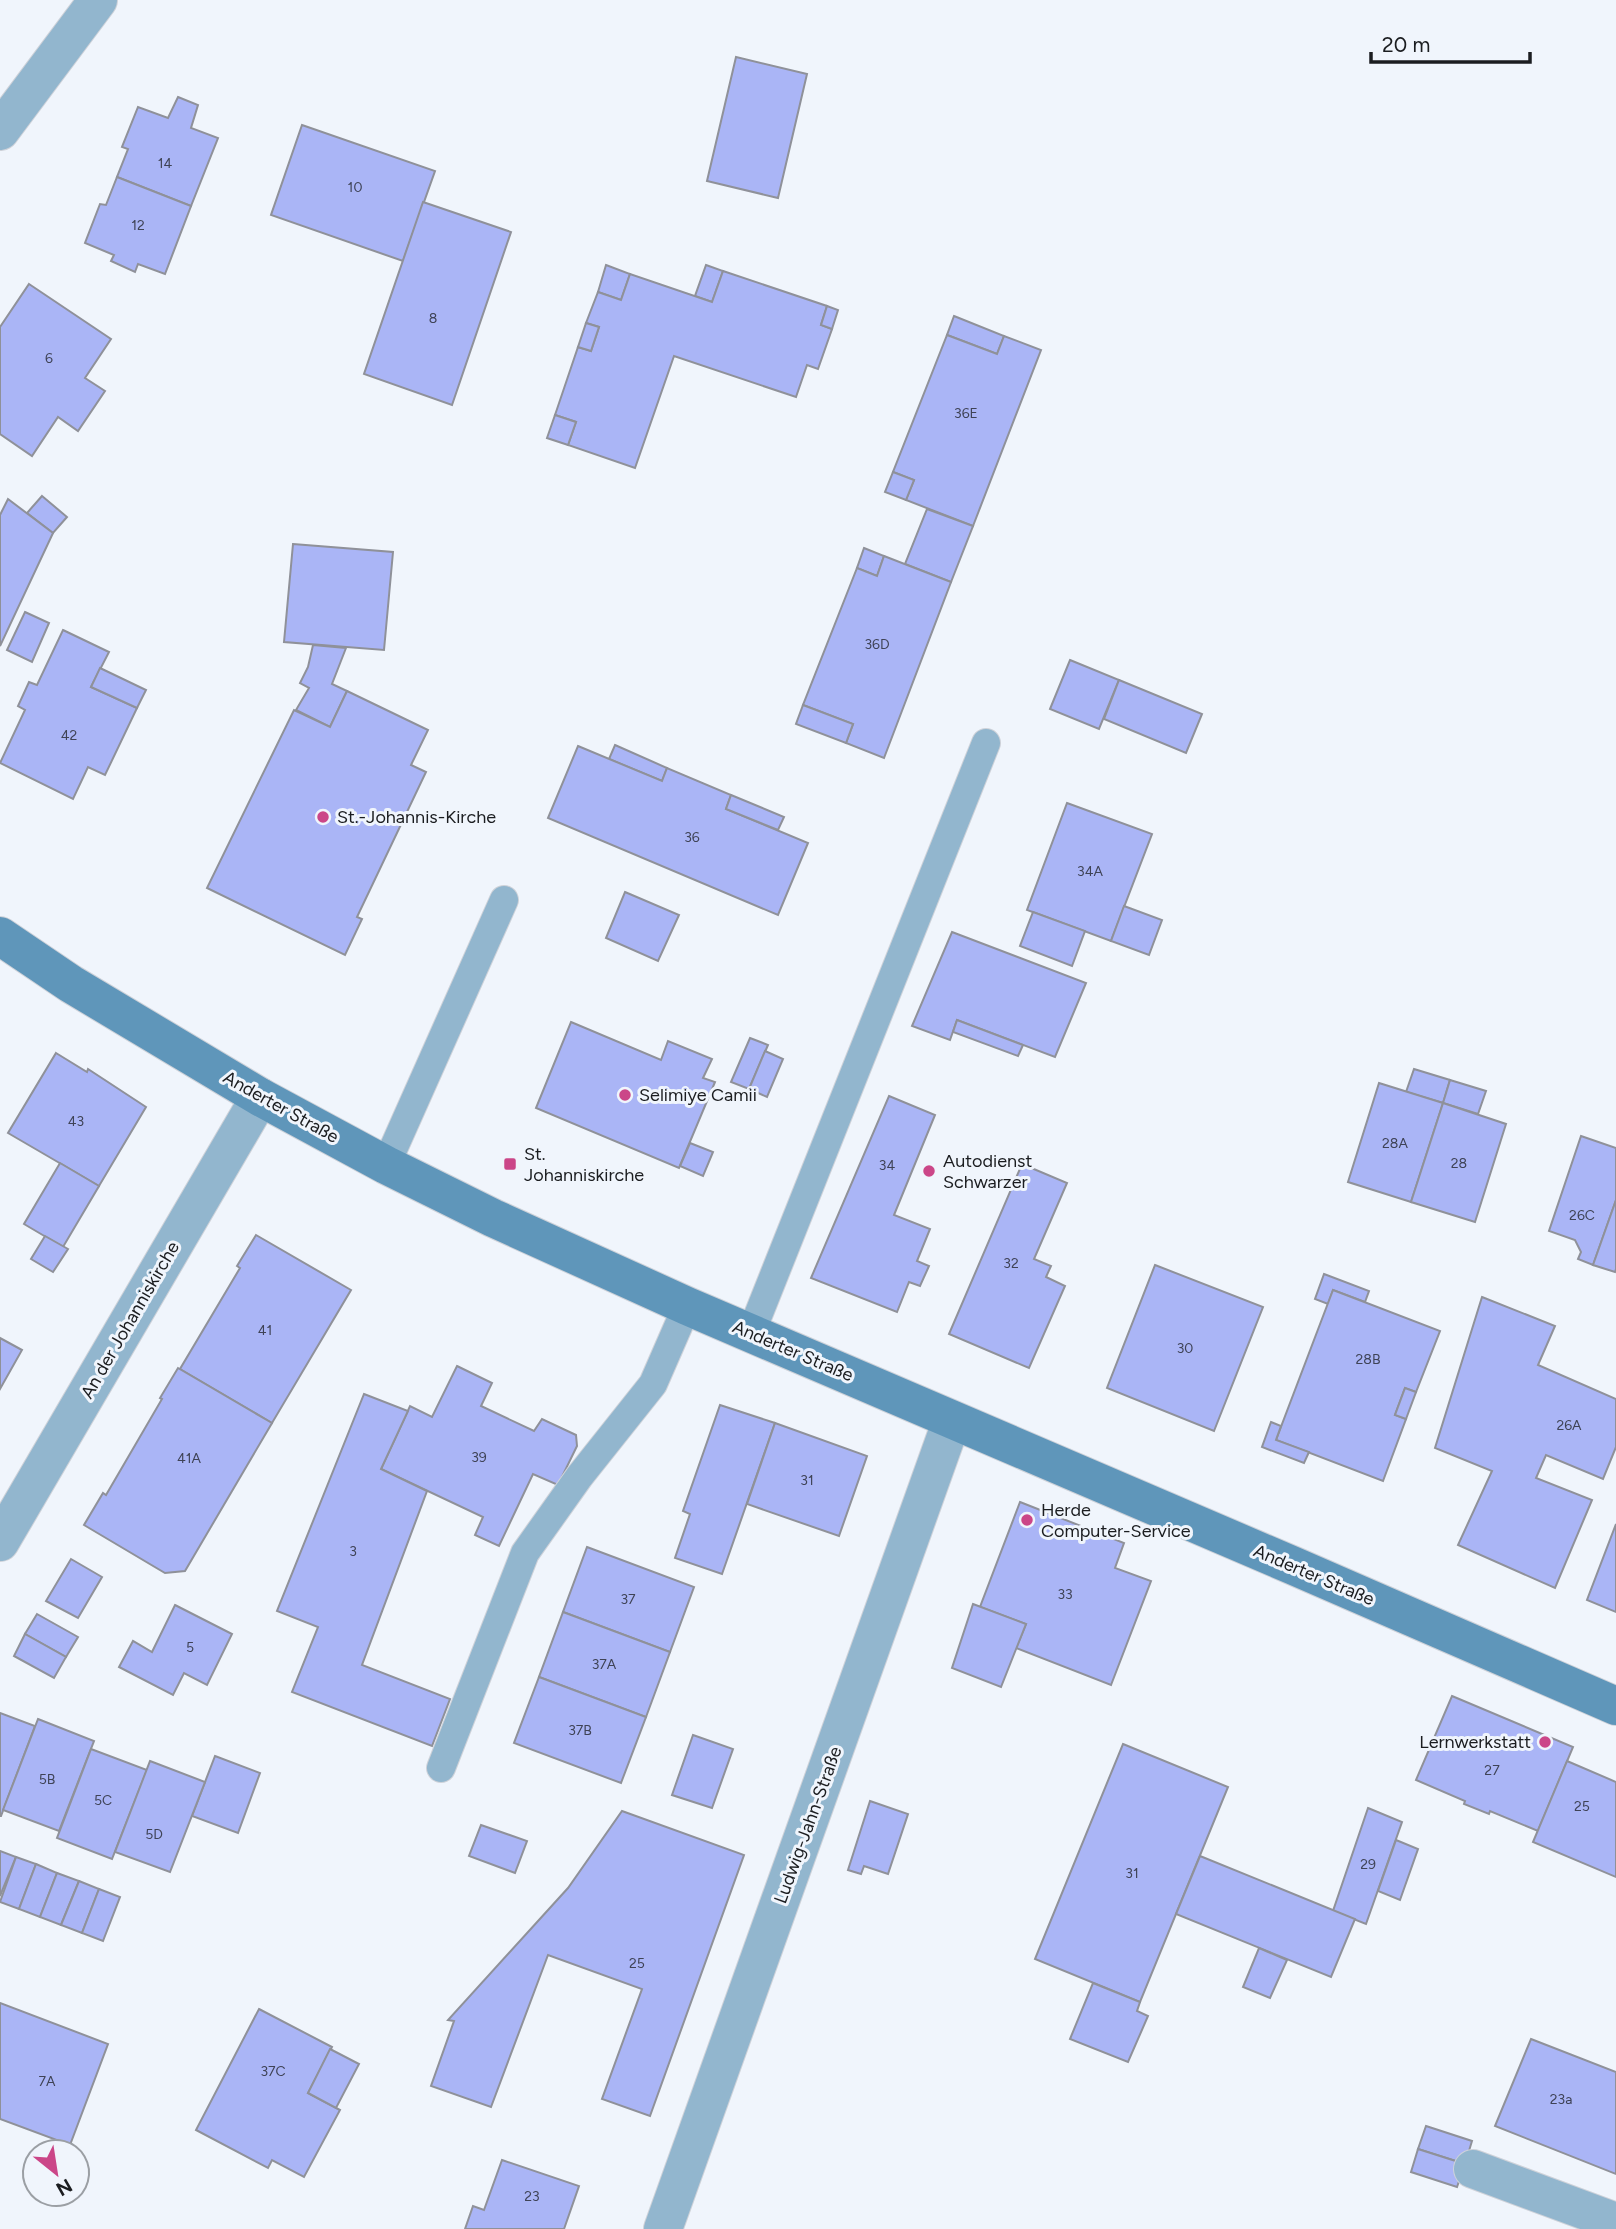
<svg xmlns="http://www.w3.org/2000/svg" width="1616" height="2229" font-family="Figtree,sans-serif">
  <rect width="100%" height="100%" fill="#f0f5fc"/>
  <g fill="#aab5f6" stroke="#8f9199" stroke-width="2">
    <path d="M736,57L807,74L778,198L707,181Z"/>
    <path d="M178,97L198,105L191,128L218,138L191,206L117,177L128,149L122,147L138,107L168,118Z"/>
    <path d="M302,125L435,171L403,261L271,215Z"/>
    <path d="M117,177L191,206L165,274L138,264L135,272L111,261L114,255L85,243L100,204L106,205Z"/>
    <path d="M423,202L511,232L452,405L364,374Z"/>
    <path d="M606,265L630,274L621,300L598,292Z"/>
    <path d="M706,265L723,271L712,302L695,296Z"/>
    <path d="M723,271L827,306L821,325L832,329L818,369L807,365L796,397L674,356L635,468L568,445L576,422L555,415L578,347L591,351L599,327L586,323L598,292L621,300L630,274L712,302Z"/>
    <path d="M29,284L111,339L85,378L105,391L78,431L58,417L32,456L0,434V327Z"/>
    <path d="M827,306L838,310L832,329L821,325Z"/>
    <path d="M954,316L1004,336L997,354L947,335Z"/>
    <path d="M586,323L599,327L591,351L578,347Z"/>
    <path d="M947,335L997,354L1004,336L1041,350L973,526L906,500L914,480L893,472Z"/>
    <path d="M555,415L576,422L568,445L547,438Z"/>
    <path d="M893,472L914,480L906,500L885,492Z"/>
    <path d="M42,496L67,517L53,533L27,513Z"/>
    <path d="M8,499L53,533L0,646V515Z"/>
    <path d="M927,509L973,526L951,582L905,564Z"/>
    <path d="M293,544L393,552L384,650L284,642Z"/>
    <path d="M864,548L884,556L877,576L857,568Z"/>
    <path d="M884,556L951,582L884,758L846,743L853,724L803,705L857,568L877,576Z"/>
    <path d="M25,612L49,623L32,662L7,650Z"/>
    <path d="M63,630L109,652L91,687L137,708L105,775L88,767L73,799L0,763L25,710L18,706L29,682L37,685Z"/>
    <path d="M313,645L346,648L332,684L347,691L330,727L296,710L309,688L300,683L308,667Z"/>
    <path d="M1070,660L1119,680L1099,729L1050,709Z"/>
    <path d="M100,668L146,690L137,708L91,687Z"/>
    <path d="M1119,680L1202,714L1186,753L1104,719Z"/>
    <path d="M347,691L428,730L411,765L426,772L357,917L362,919L345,955L207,888L294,710L330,727Z"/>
    <path d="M803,705L853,724L846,743L796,724Z"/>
    <path d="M615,745L667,768L662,781L609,759Z"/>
    <path d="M578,746L662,781L667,768L731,795L726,809L808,843L778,915L548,818Z"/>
    <path d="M731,795L784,817L778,830L726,809Z"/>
    <path d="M1067,803L1152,834L1111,941L1027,910Z"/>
    <path d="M625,892L679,915L658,961L606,938Z"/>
    <path d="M1124,906L1162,920L1149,955L1111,941Z"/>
    <path d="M1033,912L1085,931L1072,966L1020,946Z"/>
    <path d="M952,932L1086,983L1055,1057L957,1020L950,1040L912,1026Z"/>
    <path d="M957,1020L1023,1045L1018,1056L953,1032Z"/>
    <path d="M571,1022L661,1060L668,1041L712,1059L703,1078L715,1082L679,1168L536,1108Z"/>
    <path d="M750,1038L768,1045L749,1089L731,1082Z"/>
    <path d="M765,1051L783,1059L767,1097L749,1089Z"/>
    <path d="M56,1053L87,1072L88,1069L146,1107L99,1186L8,1133Z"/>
    <path d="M1414,1069L1450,1080L1443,1103L1406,1092Z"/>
    <path d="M1450,1080L1486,1091L1478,1114L1443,1103Z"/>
    <path d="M1379,1083L1443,1103L1411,1202L1348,1182Z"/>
    <path d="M889,1096L935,1115L894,1215L930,1229L917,1261L929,1266L920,1286L909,1282L897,1312L811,1278Z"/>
    <path d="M1443,1103L1506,1124L1475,1222L1411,1202Z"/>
    <path d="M1581,1136L1616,1148V1200L1593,1265L1578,1259L1581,1252L1575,1240L1549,1231Z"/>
    <path d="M690,1143L713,1152L703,1176L680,1166Z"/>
    <path d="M60,1163L99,1186L63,1247L24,1224Z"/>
    <path d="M1022,1164L1067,1183L1034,1259L1051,1266L1046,1277L1065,1286L1029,1368L949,1334Z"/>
    <path d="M1616,1200V1269L1615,1272L1593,1265Z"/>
    <path d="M256,1235L351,1290L272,1423L180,1369L240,1268L237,1266Z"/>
    <path d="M45,1236L68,1249L53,1272L31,1259Z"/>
    <path d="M1155,1265L1263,1307L1214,1431L1107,1388Z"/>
    <path d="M1324,1274L1369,1291L1365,1302L1333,1290L1328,1304L1315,1299Z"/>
    <path d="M1333,1290L1440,1331L1416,1392L1405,1388L1395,1415L1406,1419L1383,1481L1276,1440Z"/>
    <path d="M1482,1297L1555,1326L1538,1365L1616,1399V1447L1603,1479L1546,1455L1536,1478L1592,1500L1555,1588L1458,1545L1492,1471L1435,1448Z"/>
    <path d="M0,1338L22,1350L0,1389Z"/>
    <path d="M457,1366L492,1383L481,1406L534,1431L542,1419L576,1435L577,1446L558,1485L533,1474L499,1546L475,1535L483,1517L381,1469L410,1406L432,1417Z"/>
    <path d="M178,1368L272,1423L185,1571L165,1573L84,1525L103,1493L106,1495L162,1399L160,1398Z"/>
    <path d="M1405,1388L1416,1392L1406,1419L1395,1415Z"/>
    <path d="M364,1394L408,1411L381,1469L427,1491L362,1665L450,1699L432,1746L292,1692L318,1627L277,1611Z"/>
    <path d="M720,1405L775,1423L722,1574L675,1558L690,1514L683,1511Z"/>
    <path d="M1271,1422L1281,1426L1276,1440L1309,1452L1304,1463L1262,1447Z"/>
    <path d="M775,1423L867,1456L839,1536L747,1504Z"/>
    <path d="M1020,1502L1124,1543L1115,1568L1151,1581L1111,1685L1016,1648L1026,1624L980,1607Z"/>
    <path d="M1616,1524V1612L1587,1600Z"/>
    <path d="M587,1547L694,1587L670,1652L563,1612Z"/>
    <path d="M71,1559L102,1577L78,1618L46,1601Z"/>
    <path d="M973,1604L1026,1624L1001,1687L952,1668Z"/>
    <path d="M175,1605L232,1634L207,1685L184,1673L173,1695L119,1667L133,1641L152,1652Z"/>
    <path d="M563,1612L670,1652L646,1717L539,1677Z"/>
    <path d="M37,1614L78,1637L66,1657L25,1634Z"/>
    <path d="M25,1634L66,1657L54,1678L14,1656Z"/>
    <path d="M539,1677L646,1717L621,1783L514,1743Z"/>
    <path d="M1452,1696L1573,1747L1538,1831L1490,1811L1489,1814L1464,1804L1465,1801L1416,1780Z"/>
    <path d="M0,1713L35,1726L1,1816H0Z"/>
    <path d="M38,1719L94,1741L59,1831L3,1810Z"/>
    <path d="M693,1735L733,1749L712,1808L672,1795Z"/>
    <path d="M1123,1744L1228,1787L1140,2002L1035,1959Z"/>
    <path d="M91,1749L147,1770L112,1859L57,1838Z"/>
    <path d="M215,1756L260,1773L238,1833L192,1816Z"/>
    <path d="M150,1761L205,1782L170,1872L115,1852Z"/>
    <path d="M1567,1761L1616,1782V1877L1533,1842Z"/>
    <path d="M870,1801L908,1814L888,1874L864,1866L861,1874L848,1870Z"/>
    <path d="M1368,1808L1402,1822L1366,1924L1333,1911Z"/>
    <path d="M622,1811L744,1855L650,2116L602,2099L642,1989L548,1955L491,2107L431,2086L454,2021L448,2020L568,1888Z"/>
    <path d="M481,1825L527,1841L515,1873L469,1856Z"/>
    <path d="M1396,1840L1418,1849L1400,1900L1378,1891Z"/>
    <path d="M0,1851L16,1857L0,1896Z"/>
    <path d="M1200,1856L1355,1919L1331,1977L1176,1914Z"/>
    <path d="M16,1857L36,1864L19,1909L0,1902Z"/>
    <path d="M36,1864L57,1873L40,1917L19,1909Z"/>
    <path d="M57,1873L79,1881L61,1925L40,1917Z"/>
    <path d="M79,1881L99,1889L82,1933L61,1925Z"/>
    <path d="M99,1889L120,1897L103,1941L82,1933Z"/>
    <path d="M1259,1948L1287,1960L1270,1998L1243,1987Z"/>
    <path d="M1093,1983L1140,2002L1137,2011L1148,2016L1128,2062L1070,2039Z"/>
    <path d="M0,2003L108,2044L70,2145L0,2119Z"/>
    <path d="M259,2009L332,2047L308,2093L340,2110L304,2177L272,2160L268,2168L196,2130Z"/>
    <path d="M1531,2039L1616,2072V2174L1495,2126Z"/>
    <path d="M330,2049L359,2064L336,2108L308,2093Z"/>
    <path d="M1426,2126L1472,2141L1465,2164L1418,2149Z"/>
    <path d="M1418,2149L1465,2164L1457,2187L1411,2172Z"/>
    <path d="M502,2160L579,2186L564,2229H465L473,2206L484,2210Z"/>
  </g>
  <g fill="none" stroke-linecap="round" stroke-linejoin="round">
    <g stroke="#ced2d9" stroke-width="30">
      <g id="service">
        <path d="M386,1165L504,900"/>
        <path d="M751,1333L986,743"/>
        <path d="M441,1768L525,1553L579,1477L653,1384L687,1306"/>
      </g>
    </g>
    <g stroke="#ced2d9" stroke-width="40">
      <g id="minor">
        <path d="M0,131L98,0"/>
        <path d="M0,1542L260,1097"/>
        <path d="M1473,2169L1616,2222"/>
        <path d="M663,2229L952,1420"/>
      </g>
    </g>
    <g stroke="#ced2d9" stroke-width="40">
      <path id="secondary" d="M0,936L71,984L260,1097L386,1165L493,1218L687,1306L1294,1566L1616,1706"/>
    </g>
    <use href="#service" stroke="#92b6ce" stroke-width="28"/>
    <use href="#minor" stroke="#92b6ce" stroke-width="38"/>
    <use href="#secondary" stroke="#5f96ba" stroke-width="38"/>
  </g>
  <g fill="#cb4688" stroke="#f0f5fc" stroke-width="2.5">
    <circle cx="323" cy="817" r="7"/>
    <circle cx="625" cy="1095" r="7"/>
    <rect x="503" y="1157" width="14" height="14" rx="3.5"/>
    <circle cx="929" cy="1171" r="7"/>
    <circle cx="1027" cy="1520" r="7"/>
    <circle cx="1545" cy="1742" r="7"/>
  </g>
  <g text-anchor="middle" stroke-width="6" stroke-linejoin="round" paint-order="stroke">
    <g font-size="14" fill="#3f4356">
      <text x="165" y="168">14</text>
      <text x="355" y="192">10</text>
      <text x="138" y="230">12</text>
      <text x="433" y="323">8</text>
      <text x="49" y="363">6</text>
      <text x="966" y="418">36E</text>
      <text x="877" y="649">36D</text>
      <text x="69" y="740">42</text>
      <text x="692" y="842">36</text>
      <text x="1090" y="876">34A</text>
      <text x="76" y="1126">43</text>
      <text x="1395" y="1148">28A</text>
      <text x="1459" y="1168">28</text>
      <text x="887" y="1170">34</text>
      <text x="1582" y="1220">26C</text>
      <text x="1011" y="1268">32</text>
      <text x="265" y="1335">41</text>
      <text x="1185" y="1353">30</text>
      <text x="1368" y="1364">28B</text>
      <text x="1569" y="1430">26A</text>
      <text x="479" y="1462">39</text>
      <text x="189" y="1463">41A</text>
      <text x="807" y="1485">31</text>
      <text x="353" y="1556">3</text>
      <text x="1065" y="1599">33</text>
      <text x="628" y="1604">37</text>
      <text x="190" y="1652">5</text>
      <text x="604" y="1669">37A</text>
      <text x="580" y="1735">37B</text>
      <text x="1492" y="1775">27</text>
      <text x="47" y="1784">5B</text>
      <text x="103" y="1805">5C</text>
      <text x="1582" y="1811">25</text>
      <text x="154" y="1839">5D</text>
      <text x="1368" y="1869">29</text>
      <text x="1132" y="1878">31</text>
      <text x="637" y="1968">25</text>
      <text x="273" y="2076">37C</text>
      <text x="47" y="2086">7A</text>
      <text x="1561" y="2104">23a</text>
      <text x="532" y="2201">23</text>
    </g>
    <g font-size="18" fill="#1b1d20" stroke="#f0f5fc" text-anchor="start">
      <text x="337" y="823">St.-Johannis-Kirche</text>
      <text x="639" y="1101">Selimiye Camii</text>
      <text x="524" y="1160">St.<tspan x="524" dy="21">Johanniskirche</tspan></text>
      <text x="943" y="1167">Autodienst<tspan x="943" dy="21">Schwarzer</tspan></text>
      <text x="1041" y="1516">Herde<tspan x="1041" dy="21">Computer-Service</tspan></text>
      <text x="1531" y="1748" text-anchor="end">Lernwerkstatt</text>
    </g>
    <g font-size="18" fill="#1b1d20" stroke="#f0f5fc">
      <text transform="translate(281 1107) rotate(29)" y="6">Anderter Straße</text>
      <text transform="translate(130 1320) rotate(-60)" y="6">An der Johanniskirche</text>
      <text transform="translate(793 1351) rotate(23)" y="6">Anderter Straße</text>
      <text transform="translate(1314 1575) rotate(23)" y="6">Anderter Straße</text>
      <text transform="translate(808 1825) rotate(-70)" y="6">Ludwig-Jahn-Straße</text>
    </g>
  </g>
  <g transform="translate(56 2173) rotate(150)"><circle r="33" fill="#f0f5fc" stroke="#9b9fa4" stroke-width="2"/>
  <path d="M0-5L12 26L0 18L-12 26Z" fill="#cb4688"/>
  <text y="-10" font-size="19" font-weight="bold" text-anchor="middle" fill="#1b1d20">N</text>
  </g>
  <path d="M1371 52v10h159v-10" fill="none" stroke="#1b1d20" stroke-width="3.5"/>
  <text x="1382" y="52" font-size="21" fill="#1b1d20" stroke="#f0f5fc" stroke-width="5" paint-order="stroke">20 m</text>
</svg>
